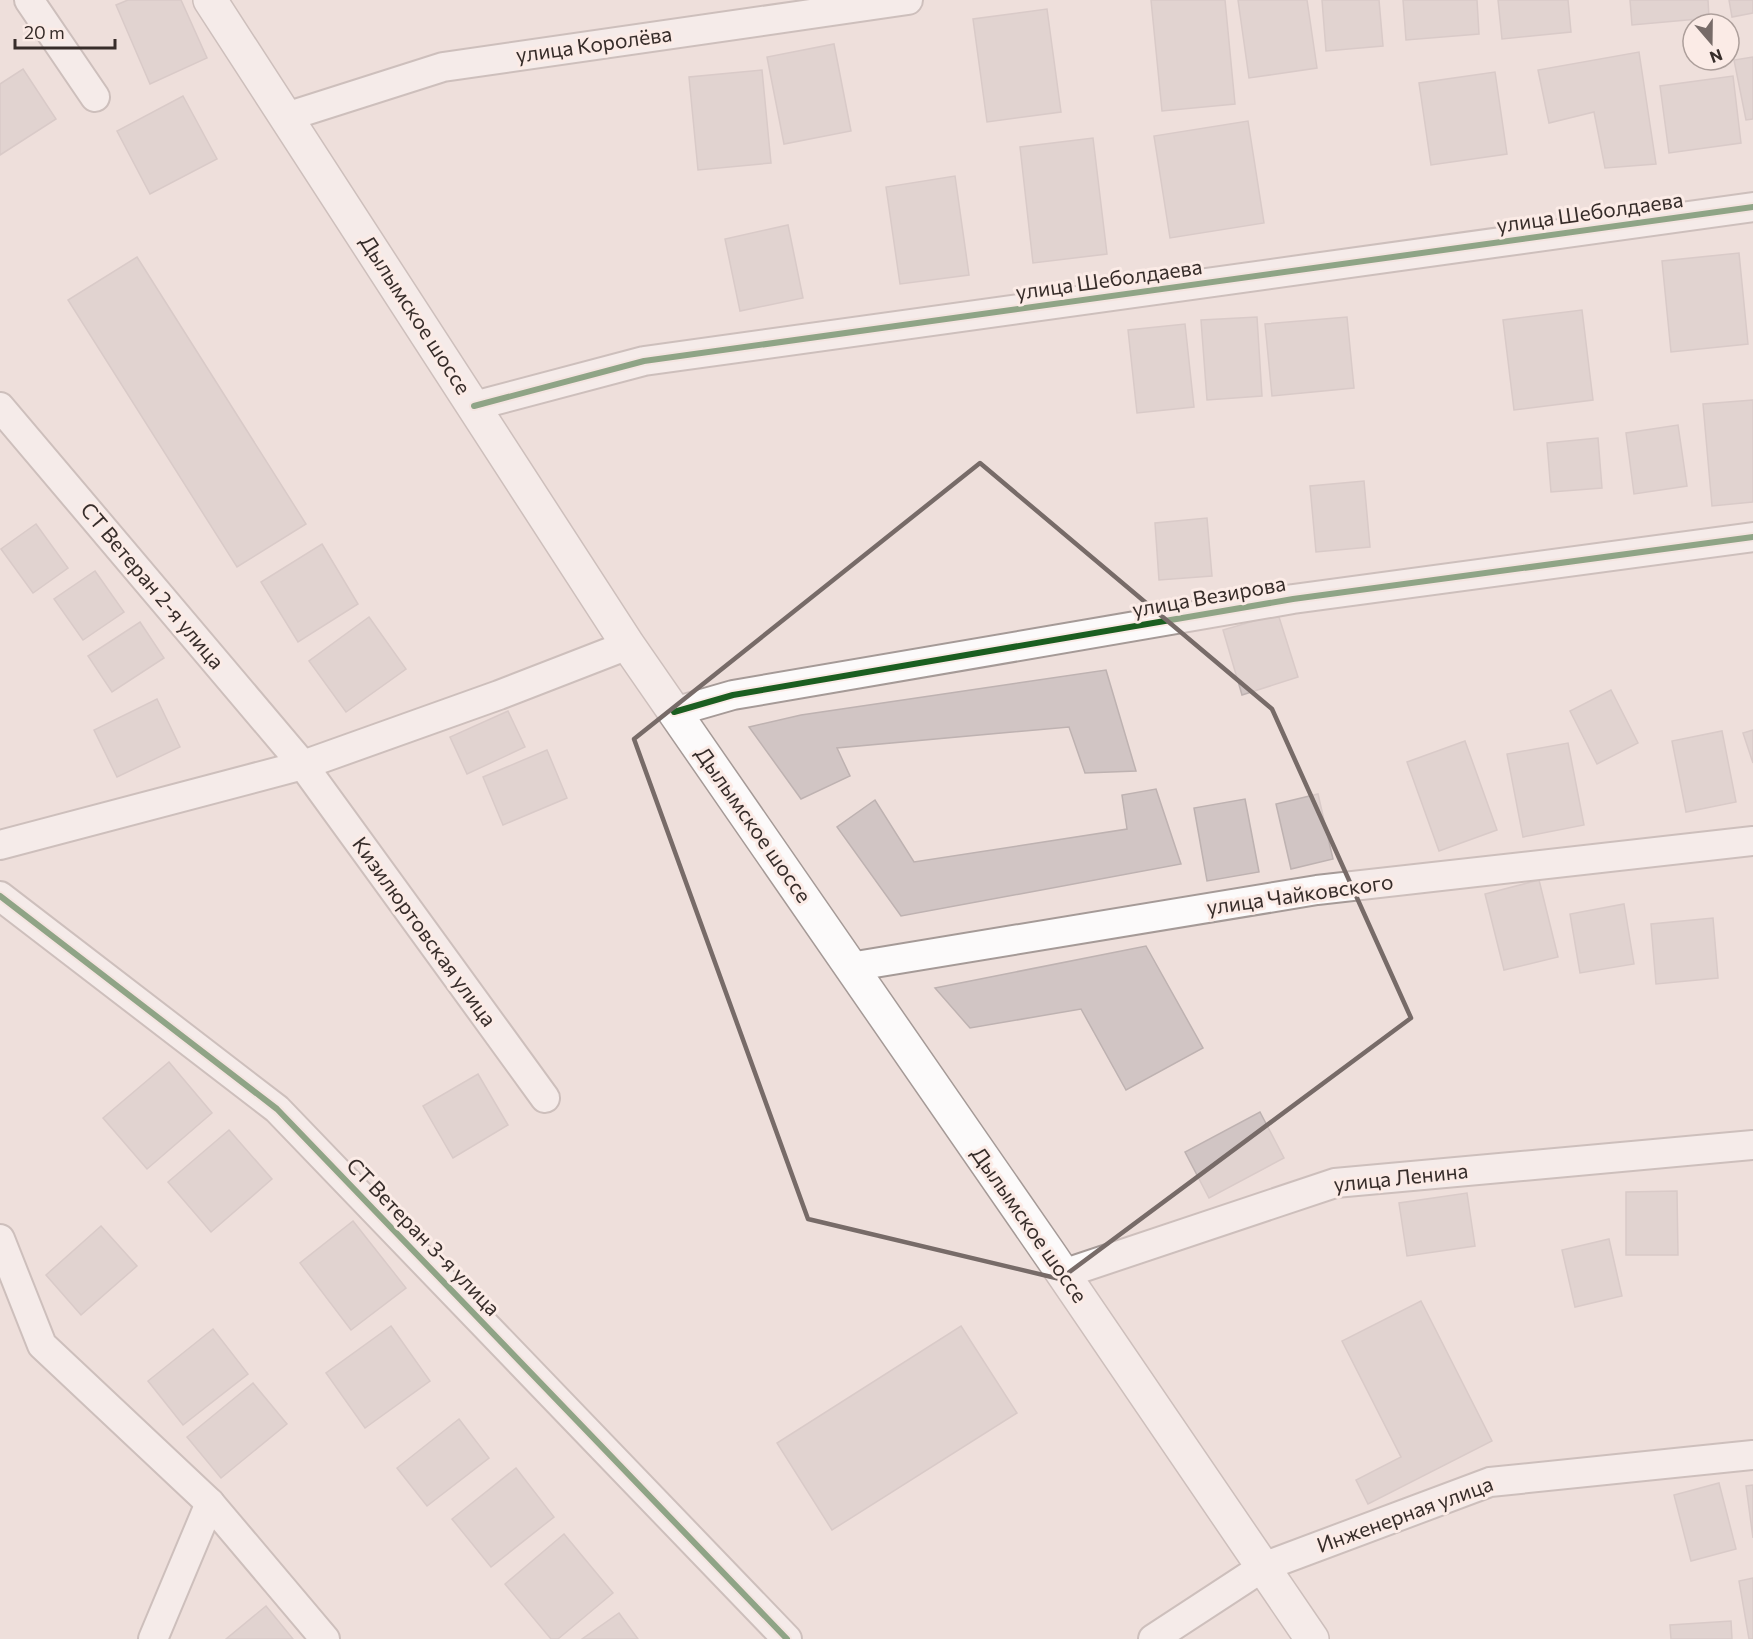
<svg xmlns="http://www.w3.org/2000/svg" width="1753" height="1639" font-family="Commissioner,sans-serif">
  <rect width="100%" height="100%" fill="#eedfdb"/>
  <g fill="#d1c5c4" stroke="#beb2b1" stroke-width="1.5">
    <path d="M128,0H181L207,58L150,84L116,5Z"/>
    <path d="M1151,0H1225L1235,104L1162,111Z"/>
    <path d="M1238,0H1307L1317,68L1249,78Z"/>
    <path d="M1322,0H1379L1383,46L1326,51Z"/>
    <path d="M1403,0H1477L1479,34L1406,40Z"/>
    <path d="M1498,0H1568L1571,32L1502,39Z"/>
    <path d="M1630,0H1708L1709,18L1632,25Z"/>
    <path d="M1729,0H1753V13L1732,17Z"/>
    <path d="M1047,9L1061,112L987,122L973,19Z"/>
    <path d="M834,44L851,131L784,144L767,57Z"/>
    <path d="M1639,52L1656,164L1605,168L1594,112L1549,123L1538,70Z"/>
    <path d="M1753,57V119L1746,120L1734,60Z"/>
    <path d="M23,69L56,119L0,155V84Z"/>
    <path d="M762,70L771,163L698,170L689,77Z"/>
    <path d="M1495,72L1507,154L1431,165L1419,83Z"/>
    <path d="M1733,76L1741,143L1669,153L1660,86Z"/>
    <path d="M183,96L217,159L150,194L117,131Z"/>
    <path d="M1248,121L1264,223L1170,238L1154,136Z"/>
    <path d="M1093,138L1107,254L1033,263L1020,147Z"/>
    <path d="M955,176L969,275L900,284L886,187Z"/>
    <path d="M788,225L803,298L740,311L725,239Z"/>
    <path d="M1739,253L1748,344L1671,352L1662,261Z"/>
    <path d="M137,257L306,524L237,567L68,300Z"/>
    <path d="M1582,310L1593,400L1514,410L1503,320Z"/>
    <path d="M1257,317L1262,396L1207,400L1201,320Z"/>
    <path d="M1347,317L1354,388L1272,396L1265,324Z"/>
    <path d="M1185,324L1194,407L1137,413L1128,330Z"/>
    <path d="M1753,400V502L1712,506L1703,404Z"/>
    <path d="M1678,425L1687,486L1634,494L1626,433Z"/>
    <path d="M1598,438L1602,488L1551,492L1547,443Z"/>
    <path d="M1364,481L1370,547L1316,552L1310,486Z"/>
    <path d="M1207,518L1212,576L1159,580L1155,523Z"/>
    <path d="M36,524L68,568L33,593L1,549Z"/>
    <path d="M322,544L358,604L298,642L261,582Z"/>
    <path d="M95,571L124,612L83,640L54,599Z"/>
    <path d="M1278,614L1298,677L1242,695L1223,630Z"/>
    <path d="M369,617L406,669L346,712L309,661Z"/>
    <path d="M140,622L164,658L112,692L88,656Z"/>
    <path d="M1106,670L1136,771L1085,773L1069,727L837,748L850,776L801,799L749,727L801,715Z"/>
    <path d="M1611,690L1638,743L1597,764L1570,711Z"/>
    <path d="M157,699L180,747L117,777L94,730Z"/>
    <path d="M508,711L525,747L467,774L450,737Z"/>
    <path d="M1753,730V763L1743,733Z"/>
    <path d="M1722,731L1736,802L1686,812L1672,741Z"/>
    <path d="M1465,741L1497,830L1439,851L1407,762Z"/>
    <path d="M1568,743L1584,825L1523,837L1507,754Z"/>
    <path d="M547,750L567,798L503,825L483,777Z"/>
    <path d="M1156,789L1181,864L901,916L837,827L875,800L914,862L1127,829L1122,795Z"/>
    <path d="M1318,794L1333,859L1291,869L1276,804Z"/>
    <path d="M1245,799L1259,872L1207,881L1194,808Z"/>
    <path d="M1539,880L1558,957L1504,970L1485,894Z"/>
    <path d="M1624,904L1634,964L1580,973L1570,914Z"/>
    <path d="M1713,918L1718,978L1656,984L1651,924Z"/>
    <path d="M1146,946L1203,1048L1126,1090L1081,1009L970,1028L935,988Z"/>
    <path d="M169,1062L212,1113L147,1169L103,1118Z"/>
    <path d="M478,1074L508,1125L453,1158L423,1106Z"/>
    <path d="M1260,1112L1284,1158L1209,1198L1185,1152Z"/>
    <path d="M229,1130L272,1179L211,1232L168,1182Z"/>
    <path d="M1677,1191L1678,1255H1626V1192Z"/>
    <path d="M1467,1193L1475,1246L1407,1256L1399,1203Z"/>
    <path d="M353,1221L406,1288L351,1330L300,1263Z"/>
    <path d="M101,1226L137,1266L81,1315L46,1275Z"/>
    <path d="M1609,1239L1622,1296L1575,1307L1562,1250Z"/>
    <path d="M1421,1301L1492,1441L1368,1504L1356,1480L1401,1457L1342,1341Z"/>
    <path d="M391,1326L430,1381L365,1428L326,1373Z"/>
    <path d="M961,1326L1017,1413L832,1530L777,1443Z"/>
    <path d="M213,1329L248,1374L183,1425L148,1381Z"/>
    <path d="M253,1383L287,1424L221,1478L187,1437Z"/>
    <path d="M459,1419L489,1458L427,1506L397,1468Z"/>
    <path d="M516,1468L554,1517L491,1567L452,1519Z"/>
    <path d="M1719,1483L1736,1549L1691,1561L1674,1495Z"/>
    <path d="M1753,1485V1538L1746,1486Z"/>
    <path d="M564,1534L613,1593L558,1639H551L505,1584Z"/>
    <path d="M1753,1578V1639H1749L1739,1581Z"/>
    <path d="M266,1606L293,1639H226Z"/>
    <path d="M619,1613L638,1639H582Z"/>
    <path d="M1731,1621L1732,1639H1671L1670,1625Z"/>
  </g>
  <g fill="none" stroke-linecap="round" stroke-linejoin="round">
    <g stroke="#a59a97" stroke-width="32">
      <g id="minor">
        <path d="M29,0L95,97"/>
        <path d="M286,117L443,67L908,0"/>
        <path d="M474,406L644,361L1753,207"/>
        <path d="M0,407L303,765L545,1098"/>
        <path d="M674,712L733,695L1293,599L1753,537"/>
        <path d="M0,845L303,765L499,695L628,645"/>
        <path d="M0,896L277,1109L787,1639"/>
        <path d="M850,967L1317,890L1753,841"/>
        <path d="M0,1239L42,1345L210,1503L325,1639"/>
        <path d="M1063,1274L1335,1183L1753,1145"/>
        <path d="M153,1639L210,1503"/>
        <path d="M1153,1639L1263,1567L1490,1482L1753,1455"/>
      </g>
    </g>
    <g stroke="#a59a97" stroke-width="36">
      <path id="secondary" d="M210,0L628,645L1051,1256L1312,1639"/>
    </g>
    <use href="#minor" stroke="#fcfafa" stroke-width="28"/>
    <use href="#secondary" stroke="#fcfafa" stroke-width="33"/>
    <g stroke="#fbebe6" stroke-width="10">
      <g id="cycleway">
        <path d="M474,406L644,361L1753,207"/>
        <path d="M674,712L733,695L1293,599L1753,537"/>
        <path d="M0,896L277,1109L787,1639"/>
      </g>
    </g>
    <use href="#cycleway" stroke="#1b5e20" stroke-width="6"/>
  </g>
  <path d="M0 0H1753V1639H0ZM980,463L1272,709L1411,1018L1060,1279L808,1219L634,739Z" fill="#eedfdb" fill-opacity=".55" fill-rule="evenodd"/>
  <path fill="none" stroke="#776b68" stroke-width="4.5" stroke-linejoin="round" d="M980,463L1272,709L1411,1018L1060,1279L808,1219L634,739Z"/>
  <g text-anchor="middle" stroke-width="6" stroke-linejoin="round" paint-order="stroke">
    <g font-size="21" fill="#372d2a" stroke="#fbebe6">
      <text transform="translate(594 45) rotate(-8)" y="7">улица Королёва</text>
      <text transform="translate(1590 213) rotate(-8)" y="7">улица Шеболдаева</text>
      <text transform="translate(1109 280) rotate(-8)" y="7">улица Шеболдаева</text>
      <text transform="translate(415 315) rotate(57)" y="7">Дылымское шоссе</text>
      <text transform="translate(152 586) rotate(50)" y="7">СТ Ветеран 2-я улица</text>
      <text transform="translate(1209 597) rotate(-10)" y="7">улица Везирова</text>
      <text transform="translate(753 825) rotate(55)" y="7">Дылымское шоссе</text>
      <text transform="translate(1300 895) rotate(-8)" y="7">улица Чайковского</text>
      <text transform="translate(424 932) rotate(54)" y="7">Кизилюртовская улица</text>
      <text transform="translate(1401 1178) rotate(-6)" y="7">улица Ленина</text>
      <text transform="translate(1029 1225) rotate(55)" y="7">Дылымское шоссе</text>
      <text transform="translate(423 1237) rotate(46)" y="7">СТ Ветеран 3-я улица</text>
      <text transform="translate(1405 1515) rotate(-20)" y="7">Инженерная улица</text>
    </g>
  </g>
  <g transform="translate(1711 42) rotate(160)"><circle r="28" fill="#fbebe6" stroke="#ad9f9b" stroke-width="1.5"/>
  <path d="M0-4.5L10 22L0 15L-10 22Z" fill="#776b68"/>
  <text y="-9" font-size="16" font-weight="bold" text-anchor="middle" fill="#372d2a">N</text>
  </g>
  <path d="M15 39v9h100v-9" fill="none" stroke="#372d2a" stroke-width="3"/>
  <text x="24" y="39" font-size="18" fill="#372d2a" stroke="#fbebe6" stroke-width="4.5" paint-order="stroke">20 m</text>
</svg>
